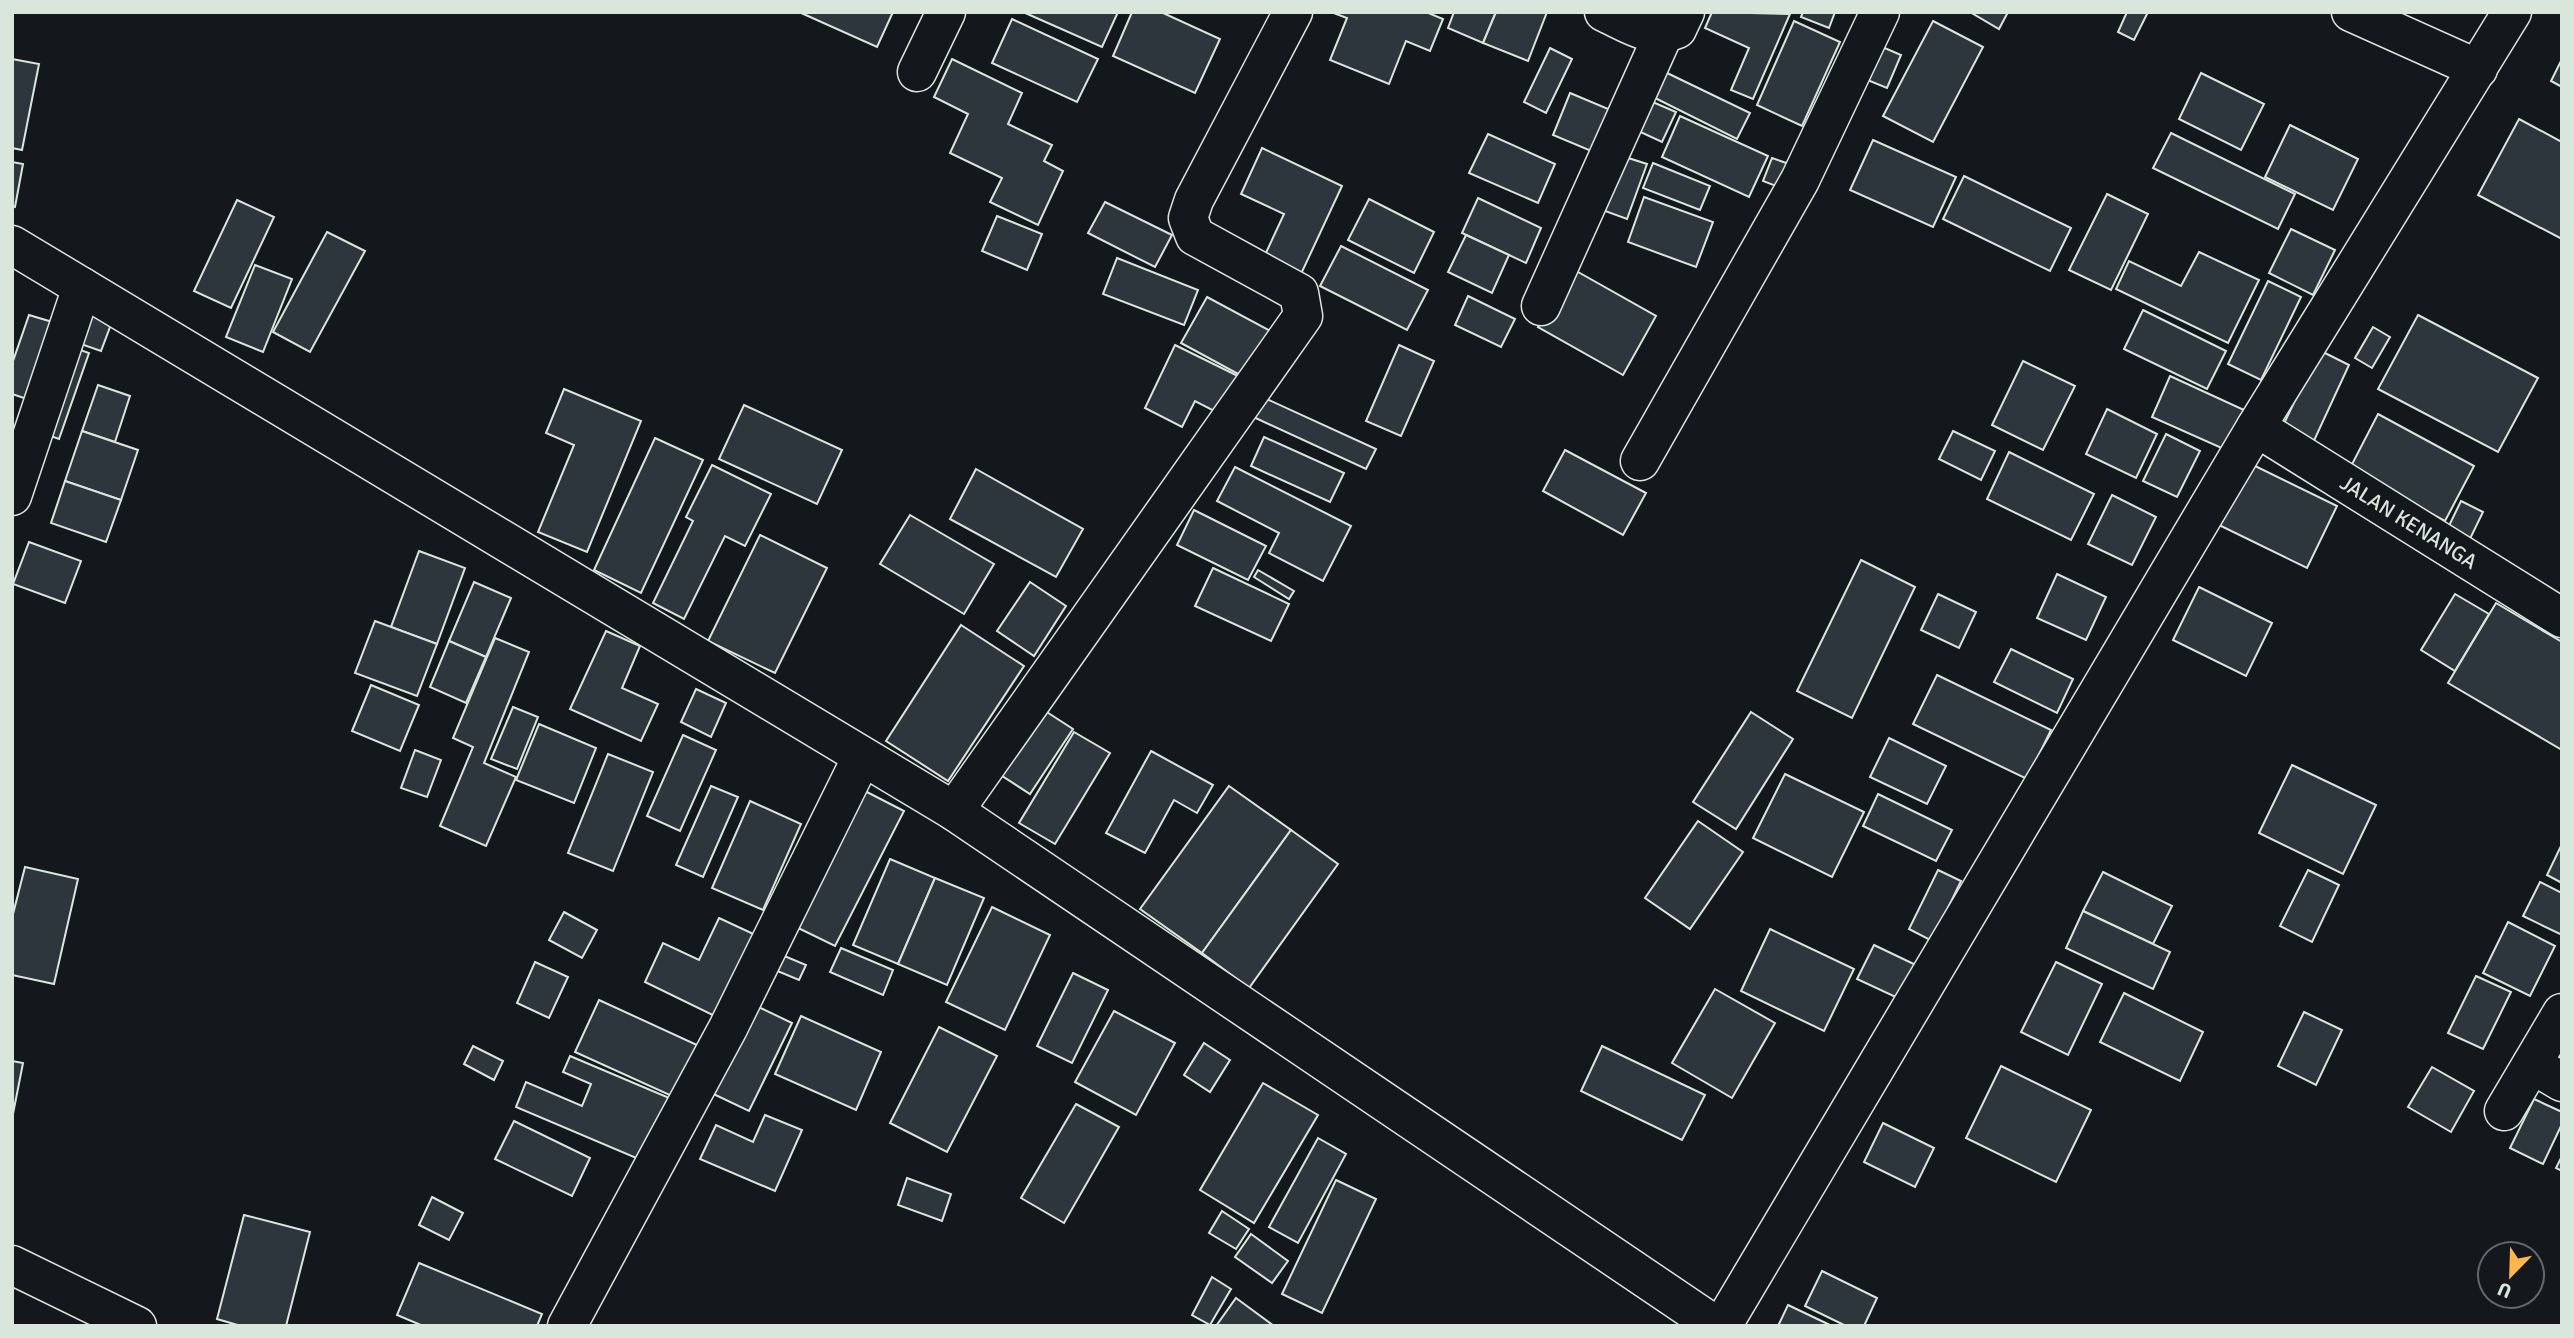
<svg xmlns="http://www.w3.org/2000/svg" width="2574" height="1338" font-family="Signika,sans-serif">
  <rect width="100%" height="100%" fill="#14181c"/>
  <g fill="#2c363c" stroke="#d8e6dc" stroke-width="2">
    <path d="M799,12H893L877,47Z"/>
    <path d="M1023,12H1118L1102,47Z"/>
    <path d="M1132,12H1161L1220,39L1195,93L1113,56Z"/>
    <path d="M1331,12H1426L1443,19L1430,51L1406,41L1389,84L1330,60L1347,18Z"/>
    <path d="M1454,12H1496L1483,43L1448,28Z"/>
    <path d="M1496,12H1547L1528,61L1483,43Z"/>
    <path d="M1712,12L1790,14L1753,99L1731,90L1749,48L1705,28Z"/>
    <path d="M1803,12H1835L1829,28L1801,17Z"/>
    <path d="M1970,12H2008L1999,29Z"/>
    <path d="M2127,12H2148L2134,40L2118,32Z"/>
    <path d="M1012,19L1098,59L1077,102L992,63Z"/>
    <path d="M1794,21L1840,42L1802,126L1757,105Z"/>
    <path d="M1933,21L1983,47L1933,142L1883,116Z"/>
    <path d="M1873,43L1901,55L1887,88L1860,77Z"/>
    <path d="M1550,48L1572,59L1546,113L1524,102Z"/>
    <path d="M12,59L39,64L22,150L12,148Z"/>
    <path d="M952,59L1022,93L1008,124L1052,145L1044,161L1063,171L1038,225L990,202L1002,178L950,153L968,114L934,97Z"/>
    <path d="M2562,59V87L2551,81Z"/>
    <path d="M1663,71L1750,113L1737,139L1651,96Z"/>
    <path d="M2201,73L2264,104L2241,150L2179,119Z"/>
    <path d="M1570,93L1613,111L1596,153L1553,135Z"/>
    <path d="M1648,100L1676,112L1662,142L1634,129Z"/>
    <path d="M1680,116L1768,156L1749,197L1662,157Z"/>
    <path d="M2519,119L2562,142V239L2478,195Z"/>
    <path d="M2290,125L2358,159L2333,210L2265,177Z"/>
    <path d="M2171,133L2295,194L2278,229L2153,168Z"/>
    <path d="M1488,134L1555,164L1538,203L1469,173Z"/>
    <path d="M1873,140L1956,177L1933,227L1850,190Z"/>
    <path d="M1262,148L1342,186L1301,274L1264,257L1284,214L1241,194Z"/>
    <path d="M1622,156L1647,164L1627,219L1605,211Z"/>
    <path d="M1772,158L1798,167L1789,191L1763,181Z"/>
    <path d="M12,162L23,164L15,207L12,206Z"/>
    <path d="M1653,163L1710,186L1700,210L1643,188Z"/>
    <path d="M1964,176L2071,228L2050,271L1943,219Z"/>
    <path d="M2107,194L2148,214L2111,290L2069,270Z"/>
    <path d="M1644,197L1713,222L1696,267L1628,242Z"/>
    <path d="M1478,198L1541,228L1526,263L1462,233Z"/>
    <path d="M1369,199L1434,232L1414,273L1348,240Z"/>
    <path d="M237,200L274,217L231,308L194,291Z"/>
    <path d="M1105,202L1172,235L1155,267L1088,233Z"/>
    <path d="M997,216L1042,234L1027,270L982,251Z"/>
    <path d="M2291,229L2335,250L2313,295L2269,273Z"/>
    <path d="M327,232L365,251L310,352L273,332Z"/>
    <path d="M1466,235L1509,255L1492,293L1448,272Z"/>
    <path d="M1341,246L1428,290L1407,330L1320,286Z"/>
    <path d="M2199,252L2259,280L2228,343L2116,289L2129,261L2181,286Z"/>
    <path d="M1117,258L1198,290L1184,325L1103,294Z"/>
    <path d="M255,265L292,279L263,352L226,337Z"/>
    <path d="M1571,268L1656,316L1623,375L1538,327Z"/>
    <path d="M2268,281L2301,297L2261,380L2228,364Z"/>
    <path d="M1468,296L1515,319L1501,347L1455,325Z"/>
    <path d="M1207,297L1276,334L1251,381L1181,343Z"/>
    <path d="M83,309L113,319L101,351L72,341Z"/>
    <path d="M2143,310L2226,351L2207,389L2124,349Z"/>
    <path d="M29,315L59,324L33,401L12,394V364Z"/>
    <path d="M2418,315L2538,378L2498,452L2378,389Z"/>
    <path d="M2373,327L2390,337L2372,368L2355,358Z"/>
    <path d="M1175,345L1242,378L1222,415L1195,401L1182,427L1145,408Z"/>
    <path d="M1399,345L1434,361L1401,436L1366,421Z"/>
    <path d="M69,346L89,353L59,439L39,432Z"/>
    <path d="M2319,350L2349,365L2312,445L2281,430Z"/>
    <path d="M2023,361L2075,386L2043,450L1992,425Z"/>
    <path d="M2170,376L2244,410L2226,450L2152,417Z"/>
    <path d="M98,385L130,396L115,442L82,431Z"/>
    <path d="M564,389L641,421L587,552L538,532L574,445L546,433Z"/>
    <path d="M1258,395L1376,449L1366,469L1249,415Z"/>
    <path d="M744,405L842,450L817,504L719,459Z"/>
    <path d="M2107,409L2157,434L2136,478L2086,454Z"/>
    <path d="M2378,414L2474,466L2445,521L2349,470Z"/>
    <path d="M82,431L138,450L121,500L65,481Z"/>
    <path d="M1953,431L1995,451L1981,480L1939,459Z"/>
    <path d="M2166,434L2200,451L2177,497L2143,481Z"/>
    <path d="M1264,437L1344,473L1330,502L1251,466Z"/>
    <path d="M655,438L703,460L641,593L594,570Z"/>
    <path d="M1565,450L1646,493L1623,535L1543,491Z"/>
    <path d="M2009,452L2094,494L2071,540L1987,499Z"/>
    <path d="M2249,463L2337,506L2307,568L2219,525Z"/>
    <path d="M712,465L771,494L745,546L725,536L684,619L653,603L693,521L686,517Z"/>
    <path d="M1235,467L1351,526L1323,581L1269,553L1279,533L1217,501Z"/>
    <path d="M976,469L1083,529L1056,577L950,519Z"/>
    <path d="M65,481L121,500L106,542L51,523Z"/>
    <path d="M2112,495L2156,517L2132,565L2088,544Z"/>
    <path d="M2461,501L2483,512L2467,545L2445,534Z"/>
    <path d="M1194,510L1266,546L1248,580L1177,545Z"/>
    <path d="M910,515L994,564L964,614L880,564Z"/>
    <path d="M760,535L827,568L775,673L708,641Z"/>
    <path d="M29,542L81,561L65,603L13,584Z"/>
    <path d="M419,551L465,568L437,644L391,627Z"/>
    <path d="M1861,560L1915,587L1852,718L1797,691Z"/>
    <path d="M1213,568L1289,604L1271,641L1195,606Z"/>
    <path d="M1258,570L1294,591L1289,599L1254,577Z"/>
    <path d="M2057,574L2106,597L2086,640L2037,618Z"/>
    <path d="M474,582L511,598L486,657L449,641Z"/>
    <path d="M1030,582L1066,606L1034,656L997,631Z"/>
    <path d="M2199,587L2272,623L2246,676L2173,640Z"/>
    <path d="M1938,594L1976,612L1959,648L1921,630Z"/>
    <path d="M2455,594L2489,614L2455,671L2421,650Z"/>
    <path d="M2496,603L2562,642V750L2448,683Z"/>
    <path d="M375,621L437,644L417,696L355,673Z"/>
    <path d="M961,625L1024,666L948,781L886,741Z"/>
    <path d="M606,631L640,646L622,688L658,704L641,741L570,709Z"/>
    <path d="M495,638L529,652L484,763L516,777L486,846L440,826L473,747L453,738Z"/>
    <path d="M449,641L486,657L466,703L430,687Z"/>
    <path d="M2011,649L2073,679L2057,713L1994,682Z"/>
    <path d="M1937,675L2051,730L2027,779L1913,724Z"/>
    <path d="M371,685L419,705L400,751L352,731Z"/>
    <path d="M696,689L726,703L711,737L681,722Z"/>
    <path d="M513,707L538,717L517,769L491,759Z"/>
    <path d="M1039,707L1073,729L1030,794L996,772Z"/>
    <path d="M1751,712L1793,739L1736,829L1693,802Z"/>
    <path d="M539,724L596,748L574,803L516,780Z"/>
    <path d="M1074,732L1110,753L1055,844L1019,823Z"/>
    <path d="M683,735L716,750L680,831L647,816Z"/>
    <path d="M1889,738L1946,766L1927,804L1870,777Z"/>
    <path d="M415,750L441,760L427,797L401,788Z"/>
    <path d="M1151,751L1213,785L1197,813L1174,800L1145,853L1106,833Z"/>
    <path d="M608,754L653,772L613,871L568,853Z"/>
    <path d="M2292,765L2376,805L2343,874L2259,833Z"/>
    <path d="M1785,774L1864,812L1832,877L1753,838Z"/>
    <path d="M711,786L738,797L703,877L676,865Z"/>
    <path d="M1229,786L1291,830L1202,953L1140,909Z"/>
    <path d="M861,789L904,811L835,946L792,925Z"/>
    <path d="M1878,794L1952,830L1936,861L1863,826Z"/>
    <path d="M750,801L801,824L763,910L712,888Z"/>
    <path d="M1698,821L1743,852L1690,929L1645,898Z"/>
    <path d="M1291,830L1338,864L1249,988L1202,953Z"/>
    <path d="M2561,846L2562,847V883L2547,875Z"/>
    <path d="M890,859L935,878L898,964L853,945Z"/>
    <path d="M25,867L78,879L54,984L12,975V918Z"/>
    <path d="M1938,870L1961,881L1932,941L1909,929Z"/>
    <path d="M2308,870L2339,885L2312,942L2280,926Z"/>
    <path d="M2103,872L2172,906L2153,944L2083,911Z"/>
    <path d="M935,878L984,898L947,985L898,964Z"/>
    <path d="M2540,882L2562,893V935L2523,916Z"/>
    <path d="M992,907L1050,935L1005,1030L946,1002Z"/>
    <path d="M2083,911L2170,952L2153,989L2066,948Z"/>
    <path d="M564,912L597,930L582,958L549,940Z"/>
    <path d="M719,918L762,938L723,1020L645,982L663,943L699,960Z"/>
    <path d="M2508,922L2555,946L2530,996L2483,973Z"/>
    <path d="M1770,929L1854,969L1824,1031L1741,991Z"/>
    <path d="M1874,945L1918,966L1902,1000L1857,979Z"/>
    <path d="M841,948L893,970L883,995L830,972Z"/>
    <path d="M770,950L806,965L799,980L763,965Z"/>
    <path d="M535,962L568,977L549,1018L517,1003Z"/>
    <path d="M2056,962L2102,984L2068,1055L2021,1032Z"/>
    <path d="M1073,973L1108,990L1072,1063L1037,1046Z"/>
    <path d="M2476,976L2511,992L2483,1049L2448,1033Z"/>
    <path d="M1715,989L1775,1023L1732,1098L1672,1063Z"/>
    <path d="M2124,993L2203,1032L2180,1081L2100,1042Z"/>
    <path d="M599,1000L697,1045L674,1097L575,1052Z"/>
    <path d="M748,1002L792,1023L749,1111L705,1090Z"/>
    <path d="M1114,1011L1175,1043L1136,1115L1075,1082Z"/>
    <path d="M2304,1012L2342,1030L2316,1085L2278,1066Z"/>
    <path d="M801,1016L881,1052L856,1110L775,1074Z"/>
    <path d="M939,1027L997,1056L947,1152L890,1123Z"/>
    <path d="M1204,1043L1230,1060L1210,1092L1184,1075Z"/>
    <path d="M473,1046L503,1061L494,1080L464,1064Z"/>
    <path d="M1602,1046L1705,1095L1682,1140L1581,1091Z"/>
    <path d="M570,1056L674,1100L648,1163L516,1107L526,1082L582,1106L591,1084L563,1072Z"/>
    <path d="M12,1061L23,1063L12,1119Z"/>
    <path d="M2001,1066L2091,1110L2056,1182L1966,1138Z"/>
    <path d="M2432,1067L2474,1091L2451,1132L2408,1107Z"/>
    <path d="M1263,1083L1318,1115L1254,1223L1200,1190Z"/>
    <path d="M2534,1099L2562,1112V1124L2543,1164L2510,1148Z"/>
    <path d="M1076,1104L1119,1127L1064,1223L1021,1198Z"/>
    <path d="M765,1115L802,1130L775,1191L700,1159L716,1125L753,1142Z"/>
    <path d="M514,1121L590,1158L572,1196L495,1159Z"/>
    <path d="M1883,1123L1934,1148L1915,1187L1864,1162Z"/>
    <path d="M1318,1138L1346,1154L1298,1243L1269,1227Z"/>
    <path d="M2562,1156V1171L2556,1168Z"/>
    <path d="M907,1178L951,1194L942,1221L898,1205Z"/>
    <path d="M1336,1180L1376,1199L1322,1313L1282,1294Z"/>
    <path d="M432,1197L463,1213L449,1240L419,1225Z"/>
    <path d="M1222,1211L1249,1229L1236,1249L1209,1233Z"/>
    <path d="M244,1215L310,1232L286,1326H241L217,1319Z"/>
    <path d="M1251,1234L1288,1261L1272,1283L1235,1257Z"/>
    <path d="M419,1263L542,1314L537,1326H423L397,1315Z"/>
    <path d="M1822,1271L1877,1298L1864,1326H1846L1805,1306Z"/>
    <path d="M1212,1277L1231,1289L1210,1325L1192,1315Z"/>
    <path d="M1236,1298L1274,1326H1216Z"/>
    <path d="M1788,1305L1832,1326H1778Z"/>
  </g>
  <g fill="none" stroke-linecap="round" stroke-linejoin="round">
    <g stroke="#d8e6dc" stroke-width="41">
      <g id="minor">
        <path d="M1604,12C1628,23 1651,40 1677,29L1685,12"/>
        <path d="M2351,12L2478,69"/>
        <path d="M917,72L946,12"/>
        <path d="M12,245L954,811L1716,1326"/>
        <path d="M1541,306L1663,35"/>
        <path id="s1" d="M2256,427L2562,618"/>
        <path d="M1640,461L1800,180L1880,12"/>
        <path d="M12,496L82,287"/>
        <path d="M954,811L1303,316L1299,293L1195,236L1188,218L1194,200L1293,12"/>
        <path d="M2532,1064L2562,1082"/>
        <path d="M2504,1111L2562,1013"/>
        <path d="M12,1265L137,1326"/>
        <path d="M567,1326L728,1028L862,757"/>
        <path d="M1722,1326L2256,427L2512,12"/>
      </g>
    </g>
    <use href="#minor" stroke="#14181c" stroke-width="38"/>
  </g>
  <g text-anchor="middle" stroke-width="5" stroke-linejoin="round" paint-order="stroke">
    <g font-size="21" fill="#d8e6dc" stroke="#14181c">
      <text dy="7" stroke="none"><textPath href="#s1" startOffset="180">JALAN KENANGA</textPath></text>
    </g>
  </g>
  <rect width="2574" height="1338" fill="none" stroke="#d8e6dc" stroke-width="28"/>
  <g transform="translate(2511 1275) rotate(203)"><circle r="33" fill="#14181c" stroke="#626a69" stroke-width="2"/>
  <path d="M0-5L12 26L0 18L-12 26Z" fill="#ffb74d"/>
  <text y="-10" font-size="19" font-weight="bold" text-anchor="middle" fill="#d8e6dc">U</text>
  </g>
</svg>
